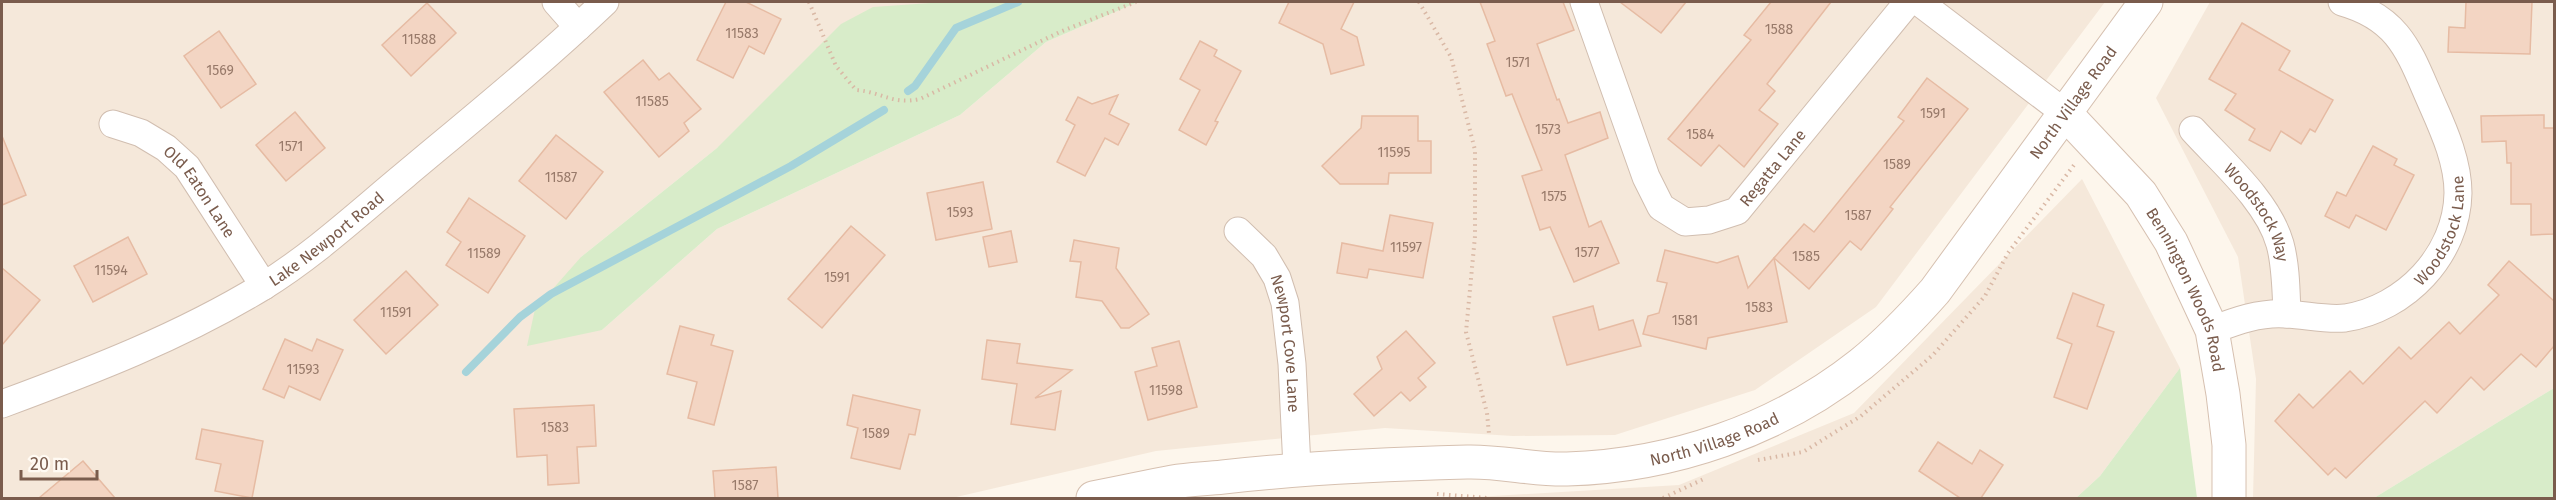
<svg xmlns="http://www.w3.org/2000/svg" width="2556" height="500" font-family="'Fira Sans',sans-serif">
  <rect width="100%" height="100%" fill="#fdf6ec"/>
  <g fill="#f5e8da">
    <path d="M2,2H945L717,148L581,257L602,330L717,229L960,115L1046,42L1138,2H2105L1876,307L1755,390L1615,435L1513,436L1385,428L1156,451L952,498H2Z"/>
    <path d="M2210,2H2554V388L2374,498H2253L2256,379L2238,257L2156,98Z"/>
    <path d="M2082,179L2180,368L2100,476L2076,498H1391L1476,497L1679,485L1854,413Z"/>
  </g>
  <g fill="#d8ecc9">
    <path d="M945,2H1138L1046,42L960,115L717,229L602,330L527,346L535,309L581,257L717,148L841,24L873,7Z"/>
    <path d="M2180,368L2197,498H2076L2100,476Z"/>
    <path d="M2554,388V498H2374Z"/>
  </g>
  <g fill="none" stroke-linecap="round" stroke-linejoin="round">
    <g stroke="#a5d3da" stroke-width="8">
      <path d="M908,91L915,86L956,28L1018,2"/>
      <path d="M466,372L520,317L551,294L791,166L884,110"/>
    </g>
  </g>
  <g fill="#f3d5c3" stroke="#e6bba3" stroke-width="1.5">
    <path d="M726,2H746L781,19L764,54L749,46L733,78L697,60Z"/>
    <path d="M1289,2H1354L1341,29L1357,37L1364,65L1331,74L1323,44L1279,23Z"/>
    <path d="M1480,2H1563L1574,30L1537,44L1557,100L1559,99L1568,123L1600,112L1608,138L1565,155L1589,227L1601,221L1619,263L1574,282L1550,227L1540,230L1522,176L1542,170L1512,94L1506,96L1487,44L1495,41Z"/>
    <path d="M1620,2H1686L1661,33Z"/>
    <path d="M1771,2H1831L1767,84L1775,91L1759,110L1778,124L1744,167L1719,145L1701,166L1668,139L1751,40L1744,35Z"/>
    <path d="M2466,2H2532L2530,54L2448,52L2449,27L2465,28Z"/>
    <path d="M427,3L456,33L411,76L382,45Z"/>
    <path d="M2242,23L2290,51L2279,70L2333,100L2315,132L2310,129L2301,144L2281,131L2270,151L2249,140L2255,129L2225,110L2236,94L2209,79Z"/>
    <path d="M219,31L256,84L221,108L184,56Z"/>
    <path d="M1200,41L1217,50L1214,56L1241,71L1215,121L1218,122L1206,145L1179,130L1200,90L1180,79Z"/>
    <path d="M643,60L659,80L669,73L701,109L684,123L689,131L659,157L604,92Z"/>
    <path d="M1927,78L1968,109L1890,207L1893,209L1861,250L1850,241L1809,289L1774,258L1804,224L1814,232L1904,121L1898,117Z"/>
    <path d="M1118,95L1109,114L1129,124L1118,145L1105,138L1085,176L1057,162L1075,125L1066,120L1078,97L1092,104Z"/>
    <path d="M295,112L325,148L286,181L256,145Z"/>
    <path d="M2544,115V128H2554V234L2531,235V204H2511V163H2507L2506,141L2482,142L2481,116Z"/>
    <path d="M1362,116H1418V141H1431V173H1389L1388,184H1340L1322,166L1361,128Z"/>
    <path d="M556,135L603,172L566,219L519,181Z"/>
    <path d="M2,136L26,195L2,205Z"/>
    <path d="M2373,146L2397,159L2394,165L2414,175L2386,230L2356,215L2349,228L2325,216L2337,192L2346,196Z"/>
    <path d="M983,182L992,229L936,240L927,193Z"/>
    <path d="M469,198L525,236L488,293L446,265L461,242L447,232Z"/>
    <path d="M1390,215L1433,223L1423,278L1369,269L1367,278L1337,273L1342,243L1383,251Z"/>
    <path d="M851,226L885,255L822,328L788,299Z"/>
    <path d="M1011,231L1017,262L989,267L983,237Z"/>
    <path d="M128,237L147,274L93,302L74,266Z"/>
    <path d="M1074,240L1119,248L1116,268L1149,314L1129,328H1121L1102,301L1076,297L1081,262L1070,261Z"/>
    <path d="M1665,250L1717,263L1738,256L1748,288L1774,258L1787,322L1708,338L1706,349L1643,334L1648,316L1659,313L1667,283L1657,281Z"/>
    <path d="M2509,261L2554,301V346L2536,367L2521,354L2484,390L2471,377L2437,413L2425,401L2346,478L2335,468L2328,475L2275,421L2299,394L2313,408L2350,371L2363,384L2399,347L2411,359L2449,322L2460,334L2499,295L2488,285Z"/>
    <path d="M2,268L40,300L2,345Z"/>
    <path d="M406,271L438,305L386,354L354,320Z"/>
    <path d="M2073,293L2104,305L2097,326L2114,332L2087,409L2054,397L2072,344L2057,338Z"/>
    <path d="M1593,306L1599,330L1633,320L1641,346L1567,365L1553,317Z"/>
    <path d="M680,326L714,335L711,345L733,351L714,425L688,418L697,382L667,374Z"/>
    <path d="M1406,331L1435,363L1418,378L1426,387L1410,401L1401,392L1374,416L1354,394L1382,369L1377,357Z"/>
    <path d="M285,339L312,351L317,339L343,350L320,400L289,386L284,398L263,389Z"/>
    <path d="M987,340L1020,344L1017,363L1072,370L1035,398L1061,391L1055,430L1011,424L1017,384L982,379Z"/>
    <path d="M1179,341L1197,407L1148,420L1135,372L1157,366L1152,348Z"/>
    <path d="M853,395L920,410L915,435L909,434L900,469L851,458L858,428L847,425Z"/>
    <path d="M594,405L596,446L577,447L579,483L548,485L547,455L517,457L514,409Z"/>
    <path d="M202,429L263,441L252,498L215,491L221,464L196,459Z"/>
    <path d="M1938,442L1972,464L1980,450L2003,465L1981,498H1960L1919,471Z"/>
    <path d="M83,461L115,498H39Z"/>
    <path d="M776,467L778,498H715L713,471Z"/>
  </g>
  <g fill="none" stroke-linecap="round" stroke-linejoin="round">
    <g stroke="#d1beb0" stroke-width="29">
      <g id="street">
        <path d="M556,2L578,27"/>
        <path id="s1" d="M1584,2L1646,177L1661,207L1685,222L1709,220L1737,211L1908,2"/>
        <path d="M1919,2L2065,113"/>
        <path id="s2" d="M113,124L141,133L166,148L187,167L264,286"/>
        <path id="s3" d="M2193,130C2222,162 2268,201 2280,244C2286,266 2286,291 2287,314"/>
        <path id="s4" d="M1238,231L1264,256L1277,278L1285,303L1292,364L1297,468"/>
        <path id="s5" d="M2212,330C2236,321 2260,312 2286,314C2306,315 2326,320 2345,318C2405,309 2457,255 2458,193C2458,163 2445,133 2433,106C2410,55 2402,19 2342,2"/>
        <path id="s6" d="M2,404C91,371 180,337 262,287C314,255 359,213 405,175C473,118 541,63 605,2"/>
      </g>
    </g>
    <g stroke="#d6c0b0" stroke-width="35">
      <g id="secondary">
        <path id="s7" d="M2065,113L2141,194L2171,242L2212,330L2223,394L2229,445V498"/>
        <path id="s8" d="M1093,498C1120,493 1146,487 1173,482C1189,479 1206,479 1223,477C1304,468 1385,464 1467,462C1500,461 1534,470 1567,469C1672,466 1778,430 1861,364C1888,342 1912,317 1935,291L2146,2"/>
      </g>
    </g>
    <g stroke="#d9b8a5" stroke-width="4" stroke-dasharray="1.5 4.5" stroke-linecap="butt">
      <path d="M809,2L836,66L856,90C882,92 892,105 920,99L1062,31L1136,2"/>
      <path d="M1419,2L1451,57L1475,150V236L1466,332L1487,413L1489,434"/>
      <path d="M1758,460L1803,452L1861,416L1933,355L1985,296L2008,253L2074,165"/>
      <path d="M1437,494L1488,498"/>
      <path d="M1663,498L1706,478"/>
    </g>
    <use href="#street" stroke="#fff" stroke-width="27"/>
    <use href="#secondary" stroke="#fff" stroke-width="33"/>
  </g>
  <g text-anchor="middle" stroke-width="4.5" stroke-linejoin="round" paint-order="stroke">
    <g font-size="14" fill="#987a6a">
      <text x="1779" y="34">1588</text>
      <text x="742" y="38">11583</text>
      <text x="419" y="44">11588</text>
      <text x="1518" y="67">1571</text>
      <text x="220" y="75">1569</text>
      <text x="652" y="106">11585</text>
      <text x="1933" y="118">1591</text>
      <text x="1548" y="134">1573</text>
      <text x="1700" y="139">1584</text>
      <text x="291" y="151">1571</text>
      <text x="1394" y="157">11595</text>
      <text x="1897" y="169">1589</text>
      <text x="561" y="182">11587</text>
      <text x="1554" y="201">1575</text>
      <text x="960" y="217">1593</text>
      <text x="1858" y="220">1587</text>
      <text x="1406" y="252">11597</text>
      <text x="1587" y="257">1577</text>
      <text x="484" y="258">11589</text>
      <text x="1806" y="261">1585</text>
      <text x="111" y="275">11594</text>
      <text x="837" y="282">1591</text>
      <text x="1759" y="312">1583</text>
      <text x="396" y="317">11591</text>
      <text x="1685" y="325">1581</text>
      <text x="303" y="374">11593</text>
      <text x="1166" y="395">11598</text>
      <text x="555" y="432">1583</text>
      <text x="876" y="438">1589</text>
      <text x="745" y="490">1587</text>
    </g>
    <g font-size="16" fill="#7a5c4d" stroke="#fffaf3">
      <text dy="6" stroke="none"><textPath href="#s8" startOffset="1132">North Village Road</textPath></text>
      <text dy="6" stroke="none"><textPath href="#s1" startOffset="357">Regatta Lane</textPath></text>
      <text dy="6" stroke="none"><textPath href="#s2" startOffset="114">Old Eaton Lane</textPath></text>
      <text dy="6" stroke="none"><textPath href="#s3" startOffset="106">Woodstock Way</textPath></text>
      <text dy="6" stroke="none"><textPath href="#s5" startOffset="276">Woodstock Lane</textPath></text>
      <text dy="6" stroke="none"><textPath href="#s6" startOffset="366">Lake Newport Road</textPath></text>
      <text dy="6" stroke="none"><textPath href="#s7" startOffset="218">Bennington Woods Road</textPath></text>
      <text dy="6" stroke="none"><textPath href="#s4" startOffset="128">Newport Cove Lane</textPath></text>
      <text dy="6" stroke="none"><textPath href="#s8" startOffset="628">North Village Road</textPath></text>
    </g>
  </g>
  <rect width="2556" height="500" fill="none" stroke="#7a5c4d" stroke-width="6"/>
  <path d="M21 470v9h76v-9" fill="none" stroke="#7a5c4d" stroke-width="3"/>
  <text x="30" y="470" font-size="18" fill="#7a5c4d" stroke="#fffaf3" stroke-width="4.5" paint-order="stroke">20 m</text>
</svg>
